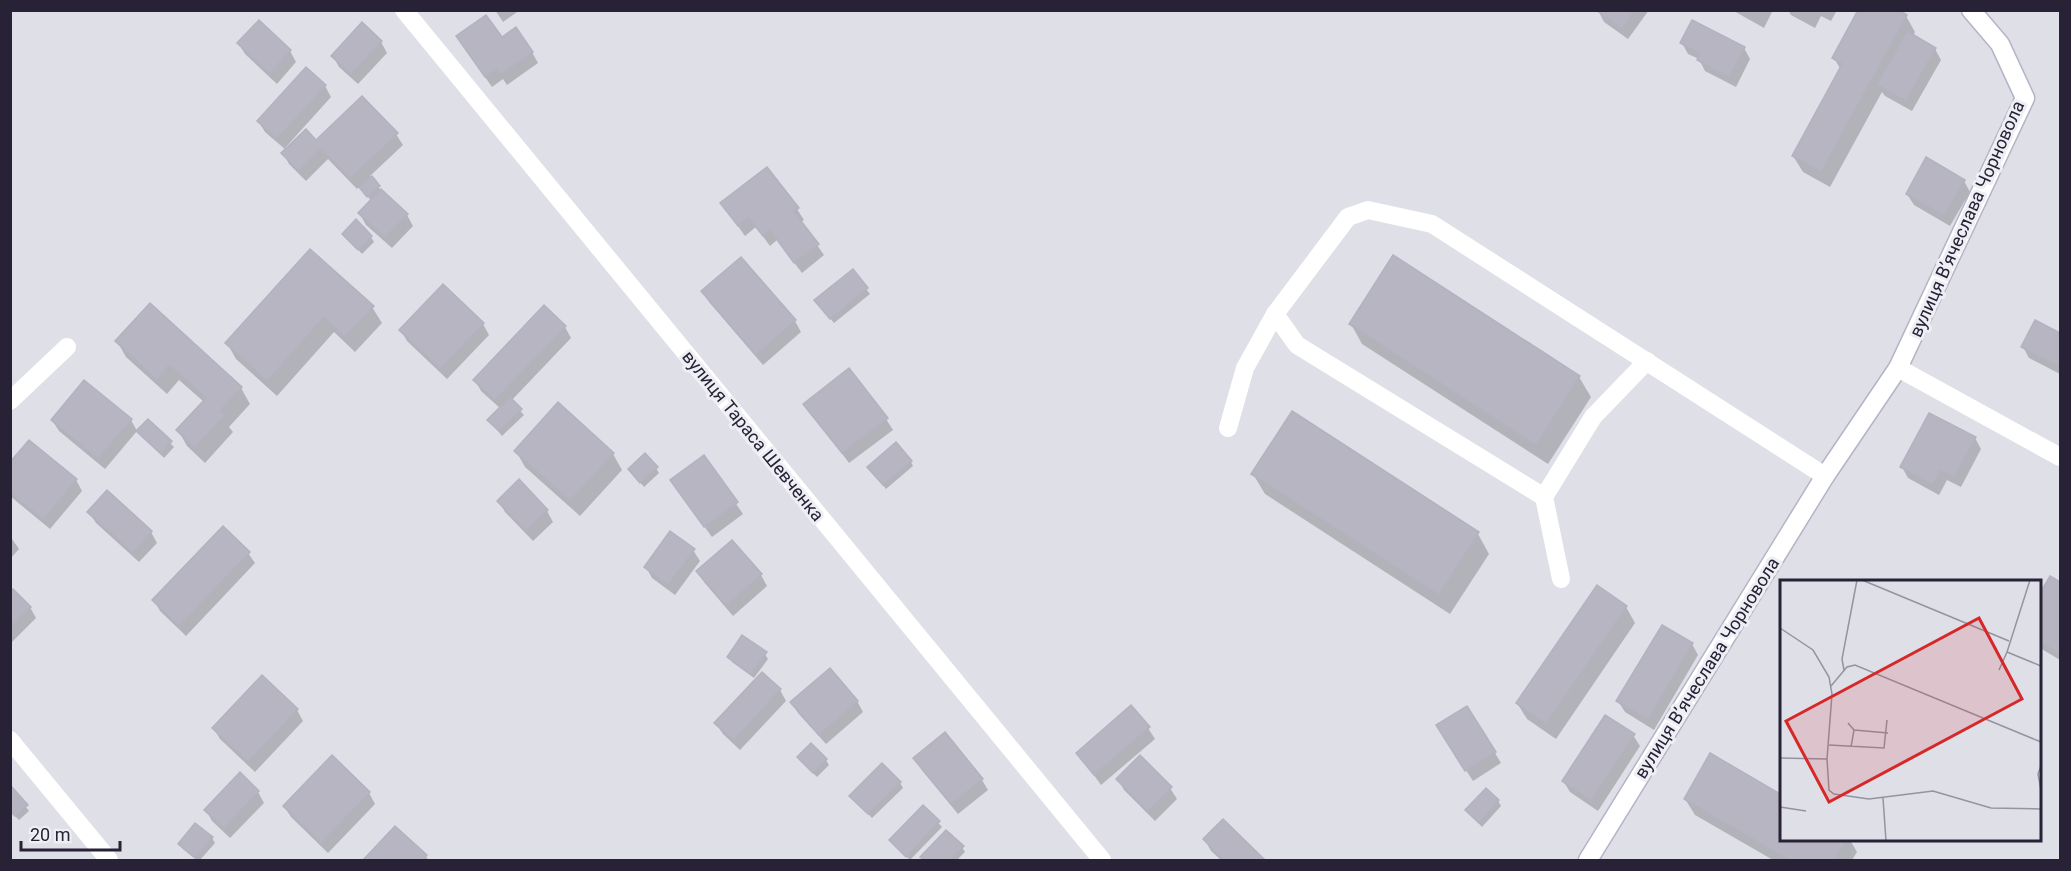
<svg xmlns="http://www.w3.org/2000/svg" width="2071" height="871" font-family="Roboto,sans-serif">
  <rect width="100%" height="100%" fill="#dfdfe8"/>
  <g fill="#0003">
    <path d="M495,10H520L503,22Z"/>
    <path d="M1598,10H1649L1628,39L1604,22Z"/>
    <path d="M1732,10H1773L1764,28Z"/>
    <path d="M1788,10H1837L1831,21L1821,16L1815,28L1791,15Z"/>
    <path d="M1906,16L1915,32L1913,36L1935,49L1941,60L1912,111L1885,96L1882,92L1830,187L1803,172L1793,156L1841,70L1834,58Z"/>
    <path d="M259,22L290,51L296,62L277,84L245,54L239,44Z"/>
    <path d="M362,24L381,42L387,53L358,84L339,67L333,56Z"/>
    <path d="M501,39L532,52L538,63L507,85L503,79L492,87L464,47Z"/>
    <path d="M1682,43L1744,48L1750,59L1736,87L1705,71L1699,59L1688,54Z"/>
    <path d="M325,86L331,97L285,148L286,150L316,142L396,134L403,145L370,176L382,192L407,215L413,226L392,248L366,225L360,214L371,201L360,186L357,189L328,159L306,181L289,164L283,153L286,150L265,132L259,122Z"/>
    <path d="M1964,181L1970,192L1950,226L1914,205L1907,194Z"/>
    <path d="M722,204L797,209L804,220L801,222L824,255L802,273L777,240L770,246L756,227L745,236Z"/>
    <path d="M344,234L371,237L374,242L362,254Z"/>
    <path d="M310,251L372,307L382,323L355,352L334,332L277,396L236,359L227,343Z"/>
    <path d="M740,259L795,321L801,332L763,365L709,302L703,291Z"/>
    <path d="M852,271L870,294L834,323L819,305Z"/>
    <path d="M544,307L565,327L571,338L511,401L524,415L502,436L489,420L501,409L481,391L475,380Z"/>
    <path d="M2036,322L2060,335V374L2029,358L2023,347Z"/>
    <path d="M483,324L489,335L447,379L407,341L401,330Z"/>
    <path d="M1351,324L1579,377L1591,397L1548,464L1362,344Z"/>
    <path d="M117,341L241,388L250,404L229,427L233,432L205,463L187,446L178,430L204,402L179,380L167,394L126,357Z"/>
    <path d="M805,404L886,419L893,430L849,463Z"/>
    <path d="M52,420H131L137,431L105,469L59,431Z"/>
    <path d="M148,421L174,447L164,458L138,431Z"/>
    <path d="M1975,438L1981,449L1961,487L1947,480L1939,495L1908,478L1902,467Z"/>
    <path d="M30,442L76,480L82,491L50,529L10,496V465Z"/>
    <path d="M516,451L613,454L622,470L580,516L525,467Z"/>
    <path d="M704,457L743,514L712,537L678,491Z"/>
    <path d="M911,462L913,466L886,489L872,472Z"/>
    <path d="M656,468L659,473L644,487L630,470Z"/>
    <path d="M1253,474L1478,534L1489,554L1450,614L1265,494Z"/>
    <path d="M499,501L547,511L553,522L533,541L505,512Z"/>
    <path d="M89,512L151,532L157,543L139,562L96,523Z"/>
    <path d="M10,536L19,549L10,559Z"/>
    <path d="M693,550L700,561L675,595L652,578L646,567Z"/>
    <path d="M248,553L255,563L186,636L160,611L154,600Z"/>
    <path d="M698,571L761,575L767,586L733,616L704,582Z"/>
    <path d="M2050,578L2060,584V660L2040,648V596Z"/>
    <path d="M10,593L30,607L36,618L10,644Z"/>
    <path d="M1626,607L1635,623L1556,739L1527,719L1517,703Z"/>
    <path d="M1692,644L1698,655L1654,730L1625,712L1618,701Z"/>
    <path d="M765,654L768,659L754,678L732,662L729,657Z"/>
    <path d="M780,690L786,701L740,750L723,734L716,724Z"/>
    <path d="M857,701L863,712L826,744L798,713L792,702Z"/>
    <path d="M297,710L303,721L255,772L220,739L214,729Z"/>
    <path d="M1148,728L1155,739L1101,785L1078,753Z"/>
    <path d="M1633,735L1640,746L1598,811L1570,792L1564,782Z"/>
    <path d="M1444,736L1495,753L1501,763L1473,781Z"/>
    <path d="M332,757L369,793L375,804L328,853L291,817L284,806Z"/>
    <path d="M915,758L982,780L988,790L958,814L921,769Z"/>
    <path d="M826,760L829,765L817,777L802,762Z"/>
    <path d="M240,774L258,792L264,803L230,838L212,821L206,810Z"/>
    <path d="M1118,779L1170,788L1177,799L1155,821L1124,790Z"/>
    <path d="M900,783L903,788L872,818L851,796Z"/>
    <path d="M11,788L29,811L19,820L10,811Z"/>
    <path d="M1685,799L1782,840H1850L1857,852L1852,860H1773L1695,815Z"/>
    <path d="M1498,801L1501,806L1482,827L1467,811Z"/>
    <path d="M923,807L942,827L910,860L891,841Z"/>
    <path d="M1223,822L1263,860H1221L1211,851L1205,840Z"/>
    <path d="M395,828L426,856L428,860H365Z"/>
    <path d="M212,838L215,843L200,860H197L183,849L180,844Z"/>
    <path d="M962,847L965,852L957,860H924L922,857Z"/>
  </g>
  <g fill="#b6b5c1" stroke="#b3b2c0" stroke-width="1.5">
    <path d="M1596,10H1635L1622,29Z"/>
    <path d="M1858,10H1899L1907,15L1821,172L1792,156L1842,64L1832,58Z"/>
    <path d="M486,15L502,37L516,27L533,52L500,75L496,69L485,77L456,36Z"/>
    <path d="M259,20L291,50L270,74L237,43Z"/>
    <path d="M1692,20L1745,47L1729,77L1697,60L1700,53L1680,43Z"/>
    <path d="M362,22L382,41L351,74L331,56Z"/>
    <path d="M1907,31L1936,48L1906,101L1877,85Z"/>
    <path d="M306,67L326,85L277,139L257,121Z"/>
    <path d="M362,96L398,133L350,179L321,149L299,171L281,153L306,129L316,140Z"/>
    <path d="M1926,157L1965,180L1944,216L1906,194Z"/>
    <path d="M767,167L799,208L794,212L819,244L794,263L770,230L763,236L748,217L738,226L720,203Z"/>
    <path d="M372,176L380,186L367,197L359,187Z"/>
    <path d="M381,189L408,214L385,238L358,213Z"/>
    <path d="M356,219L372,236L358,250L342,234Z"/>
    <path d="M310,249L374,306L345,337L324,317L267,381L225,343Z"/>
    <path d="M1393,255L1580,376L1536,445L1349,324Z"/>
    <path d="M741,257L796,320L756,355L701,291Z"/>
    <path d="M853,269L868,288L830,319L814,300Z"/>
    <path d="M443,284L484,323L440,369L399,330Z"/>
    <path d="M150,303L242,387L220,411L225,415L195,448L176,430L206,398L169,365L157,380L115,341Z"/>
    <path d="M544,305L566,326L495,400L473,380Z"/>
    <path d="M2035,320L2060,333V367L2021,347Z"/>
    <path d="M849,368L888,418L842,453L803,404Z"/>
    <path d="M84,380L132,419L98,459L51,420Z"/>
    <path d="M510,397L522,409L499,431L487,420Z"/>
    <path d="M558,402L614,453L570,501L514,451Z"/>
    <path d="M1292,411L1479,532L1439,595L1251,474Z"/>
    <path d="M1929,413L1976,437L1954,477L1940,470L1933,485L1900,467Z"/>
    <path d="M148,419L172,441L161,454L136,431Z"/>
    <path d="M29,440L77,479L43,520L10,492V462Z"/>
    <path d="M896,442L912,461L883,485L867,467Z"/>
    <path d="M645,453L658,467L640,483L628,469Z"/>
    <path d="M704,455L738,502L704,527L670,480Z"/>
    <path d="M519,479L548,510L526,531L497,501Z"/>
    <path d="M107,490L152,531L133,553L87,512Z"/>
    <path d="M223,526L250,552L179,626L152,600Z"/>
    <path d="M670,531L695,549L668,585L644,567Z"/>
    <path d="M732,540L762,574L726,606L696,571Z"/>
    <path d="M2050,576L2060,582V654L2040,642V593Z"/>
    <path d="M1597,585L1627,606L1546,724L1516,703Z"/>
    <path d="M13,589L31,607L10,627V591Z"/>
    <path d="M1662,625L1693,643L1648,720L1616,701Z"/>
    <path d="M742,635L767,652L751,674L727,657Z"/>
    <path d="M830,668L858,701L819,735L790,702Z"/>
    <path d="M762,672L781,689L734,740L714,723Z"/>
    <path d="M262,675L298,709L248,762L212,728Z"/>
    <path d="M1131,705L1150,727L1094,775L1076,753Z"/>
    <path d="M1467,706L1496,752L1465,771L1436,725Z"/>
    <path d="M1605,715L1635,734L1591,801L1562,781Z"/>
    <path d="M945,732L983,779L951,804L913,758Z"/>
    <path d="M811,743L827,759L813,773L797,757Z"/>
    <path d="M1710,753L1782,795V840H1847L1834,860H1789L1684,799Z"/>
    <path d="M332,755L370,792L321,843L283,806Z"/>
    <path d="M1140,755L1172,787L1148,811L1116,779Z"/>
    <path d="M882,763L901,782L868,814L849,796Z"/>
    <path d="M240,772L259,791L224,828L204,810Z"/>
    <path d="M11,786L28,805L15,816L10,811Z"/>
    <path d="M1486,788L1499,800L1479,823L1465,810Z"/>
    <path d="M923,805L940,821L906,857L889,840Z"/>
    <path d="M1223,819L1264,859L1263,860H1224L1203,839Z"/>
    <path d="M195,823L213,837L195,858L178,844Z"/>
    <path d="M395,826L427,855L422,860H363Z"/>
    <path d="M946,830L964,846L950,860H925L920,857Z"/>
  </g>
  <g fill="none" stroke-linecap="round" stroke-linejoin="round">
    <g stroke="#b6b3c6" stroke-width="21">
      <path id="secondary" d="M1588,860L1825,476L1898,368L2025,98L2000,44L1971,10"/>
    </g>
    <g stroke="#fff" stroke-width="18">
      <path d="M1275,314L1297,345L1544,497"/>
      <path d="M10,401L67,347"/>
      <path d="M1228,428L1245,368L1275,314L1348,217L1368,210L1432,224L1825,476"/>
      <path d="M1561,579L1544,497L1593,417L1647,361"/>
    </g>
    <g stroke="#fff" stroke-width="18">
      <path d="M404,10L1102,860"/>
      <path d="M1898,368L2060,457"/>
      <path d="M10,740L109,860"/>
    </g>
    <use href="#secondary" stroke="#fff" stroke-width="18"/>
  </g>
  <g text-anchor="middle" stroke-width="6" stroke-linejoin="round" paint-order="stroke">
    <g font-size="18" fill="#272235" stroke="#eeeef5">
      <text transform="translate(1967 219) rotate(-66)" y="6">вулиця Вʼячеслава Чорновола</text>
      <text transform="translate(753 436) rotate(51)" y="6">вулиця Тараса Шевченка</text>
      <text transform="translate(1707 668) rotate(-58)" y="6">вулиця Вʼячеслава Чорновола</text>
    </g>
  </g>
  <g transform="translate(1780 580)">
    <rect width="261" height="261" fill="#dfdfe8"/>
    <path fill="none" stroke="#9593a0" stroke-width="1.5" d="M82,0L229,61M250,0L227,72L261,86M0,48L33,70L49,97L52,114L47,179L49,210L54,214L89,219L153,211L211,228L261,229M64,90L62,79L77,0M219,90L227,72M51,106L67,87L75,85L261,162M68,143L74,150L71,167M74,150L108,153M49,165L104,168L107,140M0,178L47,179M261,210L258,194L261,186M103,218L106,261M0,227L26,231"/>
    <path fill="#d62828" fill-opacity="0.15" stroke="#d62828" stroke-width="3" d="M199,38L242,119L49,222L6,141Z"/>
    <rect width="261" height="261" fill="none" stroke="#272235" stroke-width="3"/>
  </g>
  <rect width="2071" height="871" fill="none" stroke="#272235" stroke-width="24"/>
  <path d="M21 841v9h99v-9" fill="none" stroke="#272235" stroke-width="3"/>
  <text x="30" y="841" font-size="18" fill="#272235" stroke="#eeeef5" stroke-width="4.5" paint-order="stroke">20 m</text>
</svg>
